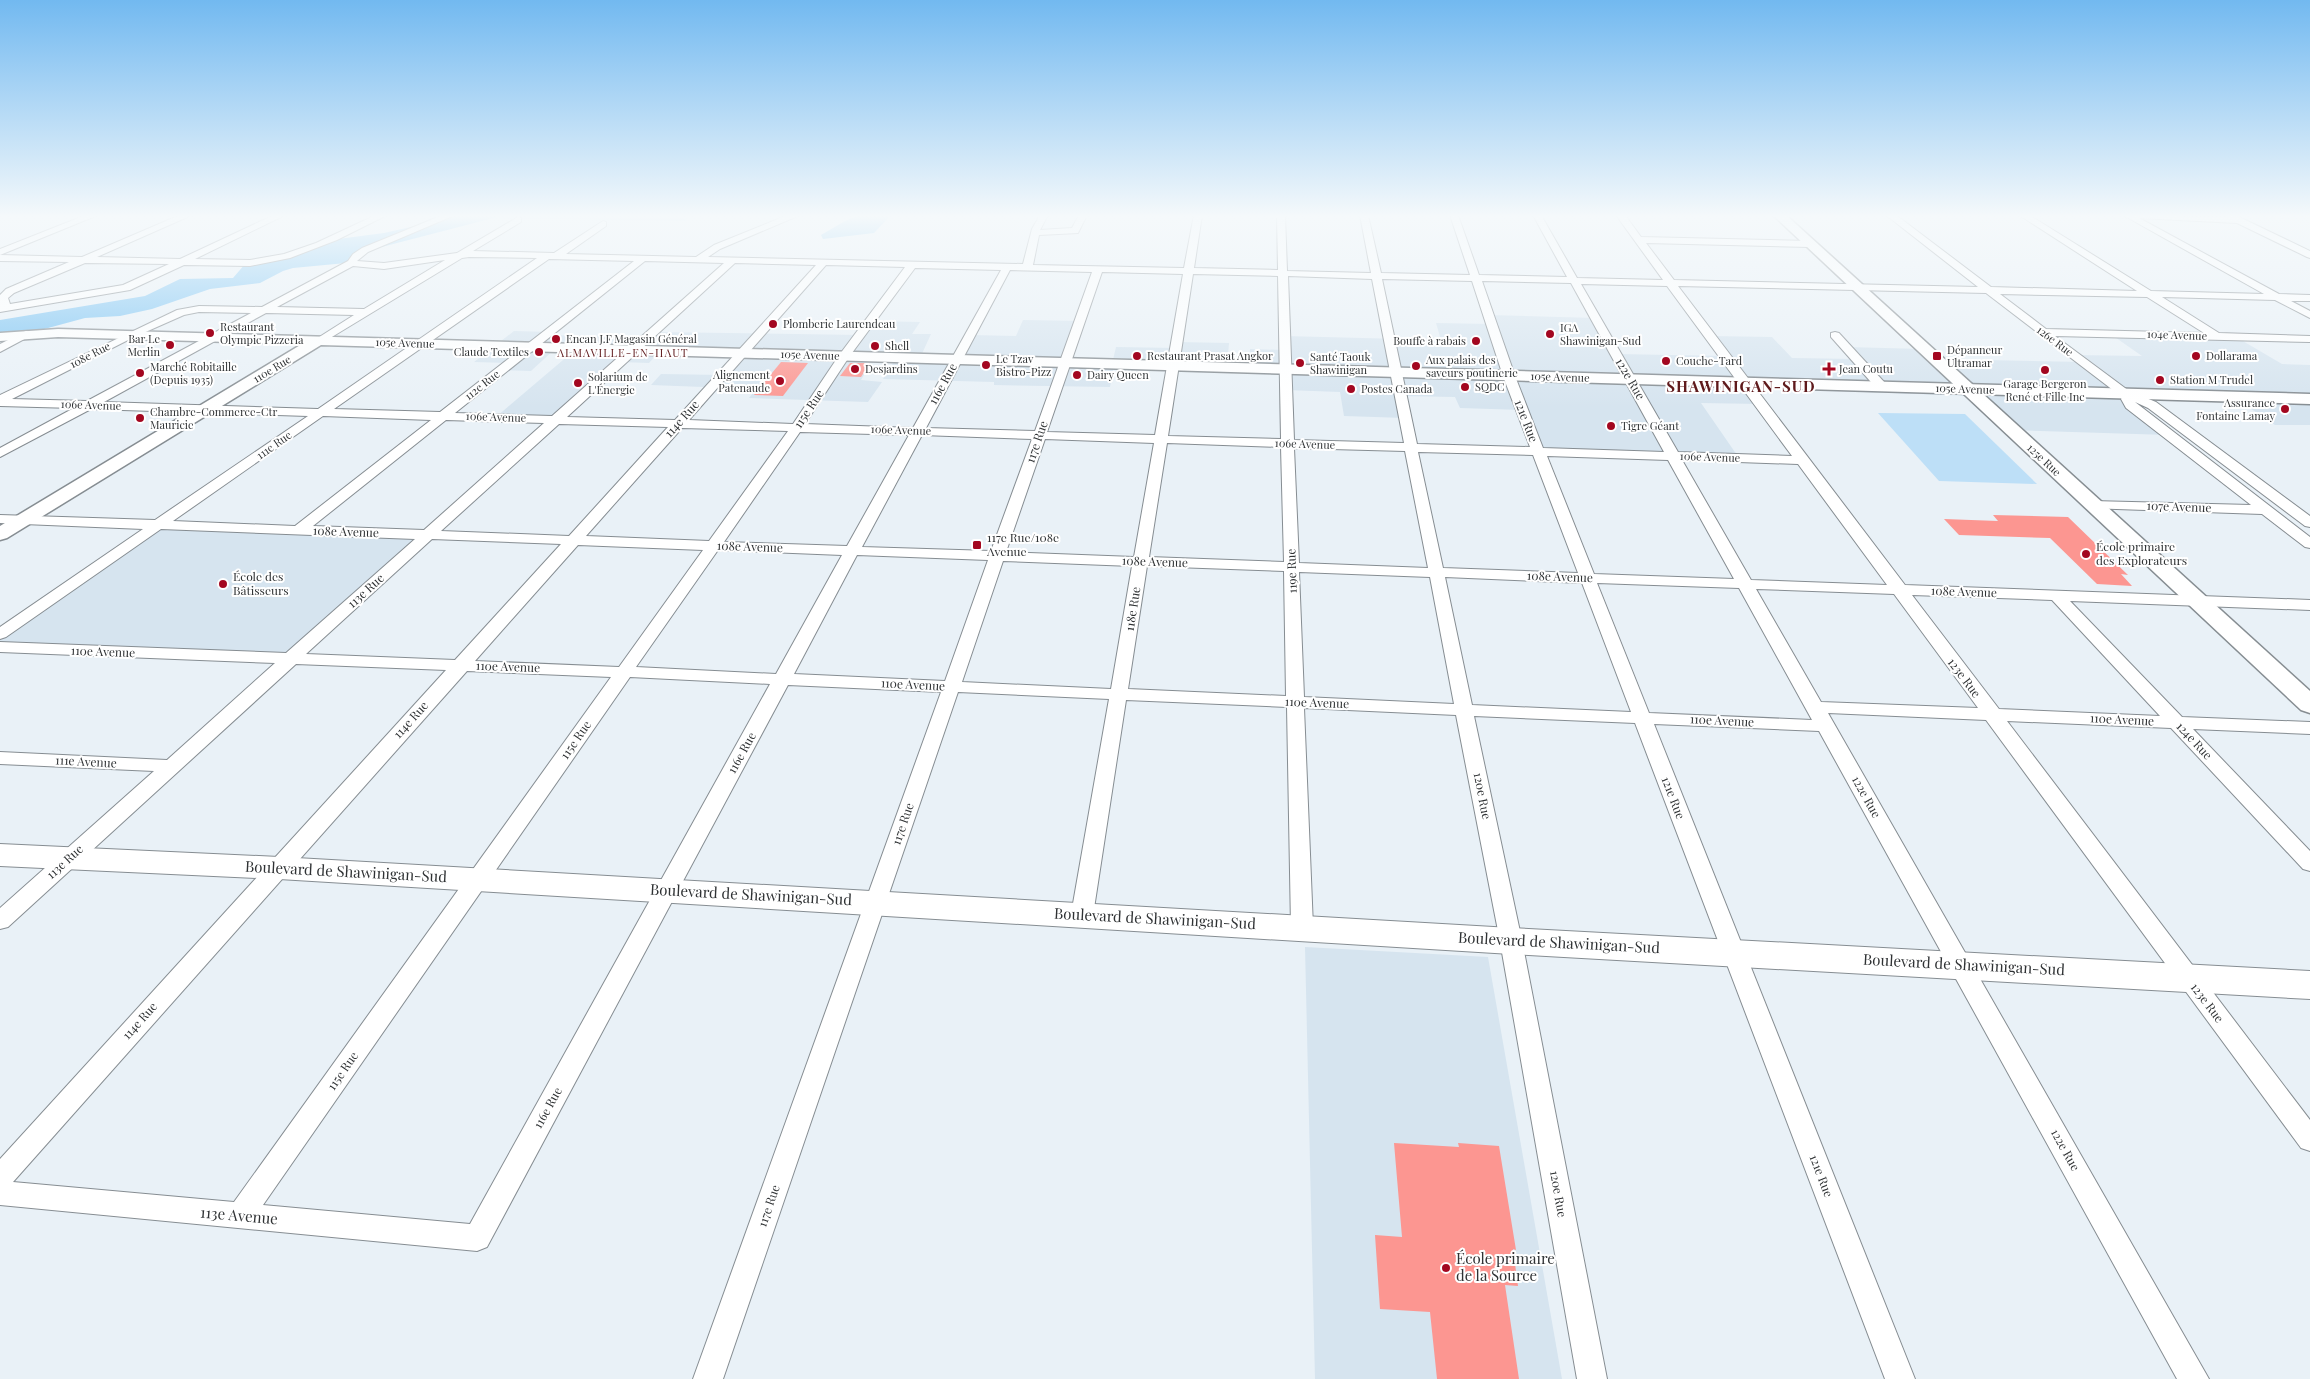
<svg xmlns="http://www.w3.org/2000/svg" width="2310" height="1379" font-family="'Playfair Display',serif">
  <rect width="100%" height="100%" fill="#e9f1f7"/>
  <g fill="#d6e4ef">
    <path d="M1488,315L1595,318L1616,354L1726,356L1710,336L1772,337L1792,358L1856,359L1846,347L1923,349L1934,359L2083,362L2074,355L2142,356L2109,333L2236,337L2282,364L2310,365V425H2275L2232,396L2114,394L2168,435L2011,430L1971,396L1755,388L1760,404L1701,403L1739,458L1538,451L1522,410L1460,408L1455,397L1401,396L1405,418L1344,416L1340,392L1286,390L1285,370L1114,365L1110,387L994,385V382L883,379L896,358L875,357L861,380L882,382L868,402L749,398L756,389L651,385L661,374L722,375L741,354L660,351L649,363L620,362L557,419L496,417L576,349L556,348L531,371L501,370L509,363L474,362L514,331L549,332L546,335L647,337L654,332L860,335L871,321L920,322L912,334H931L920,358L957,360L970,335L1016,336L1023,320L1082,321L1065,362L1112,364L1116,347L1176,348L1177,342L1229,343L1227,365L1249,366L1250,349L1284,350V336L1441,340L1436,323L1490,324Z"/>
    <path d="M158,525L428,535L290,660L0,647V634Z"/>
    <path d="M1305,947L1488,957L1562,1379H1315Z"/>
  </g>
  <g fill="#bddff7">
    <path d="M505,215H677L688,221L496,218Z"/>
    <path d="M1878,413L1965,414L2037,484L1939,481Z"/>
  </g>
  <g fill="#7cc4f3">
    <path d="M438,215H449L359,251L346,263L293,268L283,271L260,283L210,289L152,309L120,316L85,318L26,334L0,337V320L145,296L180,279L233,278L245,264L298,255L338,239L384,233L415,226Z"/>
    <path d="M454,215H505L370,250Z"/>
    <path d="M860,215H891L874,233L823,239L821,235L845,221Z"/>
  </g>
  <g fill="#fc9691">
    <path d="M781,362L808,363L783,396L754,395Z"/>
    <path d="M850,363H870L861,377L840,376Z"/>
    <path d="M1993,515L2068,517L2128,575L2121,574L2132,586L2097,584L2050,538L1959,535L1944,519L1998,521Z"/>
    <path d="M1394,1143L1459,1147L1458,1143L1499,1146L1516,1250L1513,1249L1518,1286L1505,1285L1519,1379H1437L1430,1312L1380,1309L1375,1235L1402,1237Z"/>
  </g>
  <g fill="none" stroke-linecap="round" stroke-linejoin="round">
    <g stroke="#868d92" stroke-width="2">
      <g id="minor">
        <path d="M86,215H98L0,255V249Z"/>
        <path d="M180,215H192L97,257L180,259L274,215H285L195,259L250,260L284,254L316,243L376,215H387L337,240L290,258L250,266L184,265L130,290L0,312V295L6,289L69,262L0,261V255L82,257ZM85,263L169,264L123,285L10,304L8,298L14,293Z"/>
        <path d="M443,215H455L368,252L357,261L384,263L457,253L518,217L521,218V222L473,251L554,253L603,221L606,222V226L566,254L696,257L714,245L788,215H800L720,249L708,257L1023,264L1032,229L1040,215H1048L1040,230L1072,228L1079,215H1087L1078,233L1039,235L1033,265L1184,268L1194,215H1202L1194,268L1278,270L1277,215H1285L1287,271L1371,273L1360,215H1368L1381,273L1470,275L1450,215H1458L1479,275L1567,277L1533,215H1541L1577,278L1663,280L1616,215H1625L1641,237L1809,241L1814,244L1809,247L1646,243L1674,280L1978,287L1886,215H1896L1991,287L2137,291L2019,215H2029L2151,291L2264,294L2123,215L2225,217L2224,215H2235L2310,251V258L2307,257L2237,223L2139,218L2279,294L2310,295V301H2291L2310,311V318L2275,300L2162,297L2219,333L2310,336V342L2055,336L2129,391L2156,402L2310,516V527L2305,526L2148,408L2135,402L2310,537V548L2305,547L2262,514L2087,508L2085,505L2087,502L2092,501L2251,505L2126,408L2121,399L2122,397L1986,293L1678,286L1905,585L2310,600V610L2070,601L2182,717L2310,722V734L2193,729L2310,851V871L2303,869L2171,728L2007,721L2310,1120V1151L2301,1148L1986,720L1828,713L2209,1379H2177L1819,731L1654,724L1915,1379H1885L1635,723L1474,716L1522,941L1607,1379H1577L1500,941L1456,715L1304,708L1313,927L1310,933L1302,935L1294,933L1291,927L1287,707L1126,700L1093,915L1090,921L1082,923L1074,921L1071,915L1109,699L958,692L723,1379H693L941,692L788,685L487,1247L477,1251L0,1205V1159L446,670L296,664L8,927L0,929V908L154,771L0,764V752L167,760L275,663L0,652V642L286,653L415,539L161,529L6,637L0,639V627L143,529L0,523V515L155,520L308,416L91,409L0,457V448L74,408L0,406V395L177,310L199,306L262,307L348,261L353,254L362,248ZM469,257L537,258L318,409L104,402L266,313L354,315L313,341L318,344L322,343L462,258ZM549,259L634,261L440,412L334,409ZM445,260L364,309L277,307L353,266L384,269ZM645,261L724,263L552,416L455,413ZM735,263L816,265L675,420L567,417ZM826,265L905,267L840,354L793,424L689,420ZM915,268L1001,270L913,428L805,424L849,357ZM1010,270L1092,272L1035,431L926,428ZM1102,272L1183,274L1155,435L1047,432ZM1193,274L1278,276L1281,439L1168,436ZM1288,276L1372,279L1404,443L1294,440ZM1382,279L1472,281L1503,376L1530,447L1417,444ZM1482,281L1571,283L1664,452L1543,448L1515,376ZM1581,284L1667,286L1792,456L1678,452ZM2000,294L2147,297L2204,333L2046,329ZM199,312L251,313L87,401L12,399L132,338L184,315ZM323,416L431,420L295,526L173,521ZM446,420L544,423L424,530L313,526ZM559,424L668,427L569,536L441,531ZM682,428L788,431L709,541L586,536ZM800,432L909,435L847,546L724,542ZM922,435L1032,439L991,551L862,547ZM1045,439L1154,443L1134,557L1006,552ZM1167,443L1281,447L1284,562L1149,557ZM1294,448L1405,451L1428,568L1299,563ZM1418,452L1533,455L1578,573L1443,568ZM1547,456L1668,460L1734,579L1594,574ZM1682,460L1798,464L1887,585L1751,580ZM432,539L561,544L455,660L306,654ZM578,545L703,550L619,667L475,661ZM718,550L842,555L776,674L636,667ZM857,555L988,560L945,681L794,674ZM1003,561L1132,566L1111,689L962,682ZM1147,566L1284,571L1286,696L1128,689ZM1299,572L1430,577L1454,704L1304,697ZM1445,577L1582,583L1631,712L1472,705ZM1597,583L1739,588L1812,720L1649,713ZM1756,589L1894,594L1978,708L1821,702ZM1912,595L2052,600L2160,716L1999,709ZM467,671L611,677L234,1202L13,1182ZM630,677L770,684L470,1224L263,1205Z"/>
        <path d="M26,331L30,332V336L0,352V344Z"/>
        <path d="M1835,332L1839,333L1886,384L1888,387L1886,390H1878L1831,337V333Z"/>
      </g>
    </g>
    <g stroke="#868d92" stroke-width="3">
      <path id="tertiary" d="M58,329L2310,394V404L321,345L7,538L0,540V526L302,344L58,337L0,341V333Z"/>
    </g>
    <g stroke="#868d92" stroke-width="3">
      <path id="secondary" d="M1773,215H1786L2310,691V713L2301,710Z"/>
    </g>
    <g stroke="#868d92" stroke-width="2">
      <path id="primary" d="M0,844L279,857L1511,928L2310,971V999L1511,954L279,879L0,866Z"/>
    </g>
    <use href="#minor" fill="#fff" fill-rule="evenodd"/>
    <use href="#tertiary" fill="#fff" fill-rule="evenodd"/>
    <use href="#secondary" fill="#fff" fill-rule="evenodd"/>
    <use href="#primary" fill="#fff" fill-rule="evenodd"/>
  </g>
  <linearGradient id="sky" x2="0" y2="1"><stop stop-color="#72b9f0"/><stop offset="0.53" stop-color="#f5f9fb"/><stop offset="1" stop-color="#f5f9fb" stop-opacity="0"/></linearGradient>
  <rect width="2310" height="408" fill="url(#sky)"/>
  <g fill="#a30720" stroke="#fff" stroke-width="2">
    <circle cx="773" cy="324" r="5"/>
    <circle cx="210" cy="333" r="5"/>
    <circle cx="1550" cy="334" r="5"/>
    <circle cx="556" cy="339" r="5"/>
    <circle cx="1476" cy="341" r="5"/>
    <circle cx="170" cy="345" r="5"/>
    <circle cx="875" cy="346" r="5"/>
    <circle cx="539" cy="352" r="5"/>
    <circle cx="1137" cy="356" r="5"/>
    <rect x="1932" y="351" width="10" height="10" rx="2.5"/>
    <circle cx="2196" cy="356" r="5"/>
    <circle cx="1666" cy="361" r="5"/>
    <circle cx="1300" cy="363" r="5"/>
    <circle cx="986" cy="365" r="5"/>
    <circle cx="1416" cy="366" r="5"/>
    <circle cx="855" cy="369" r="5"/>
    <path d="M1826.5 361.5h5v5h5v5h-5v5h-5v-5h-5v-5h5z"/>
    <circle cx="2045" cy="370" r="5"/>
    <circle cx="140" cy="373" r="5"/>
    <circle cx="1077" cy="375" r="5"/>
    <circle cx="2160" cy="380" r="5"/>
    <circle cx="780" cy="381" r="5"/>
    <circle cx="578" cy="383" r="5"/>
    <circle cx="1465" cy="387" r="5"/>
    <circle cx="1351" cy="389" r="5"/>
    <circle cx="2285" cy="409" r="5"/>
    <circle cx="140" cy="418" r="5"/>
    <circle cx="1611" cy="426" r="5"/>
    <rect x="972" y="540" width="10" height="10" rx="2.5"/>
    <circle cx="2086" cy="554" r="5"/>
    <circle cx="223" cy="584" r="5"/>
    <circle cx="1446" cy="1268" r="5"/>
  </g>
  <g text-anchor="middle" stroke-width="4" stroke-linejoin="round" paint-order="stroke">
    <g font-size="11" fill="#2f3234" stroke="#fff" text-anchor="start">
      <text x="783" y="328">Plomberie Laurendeau</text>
      <text x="220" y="331">Restaurant<tspan x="220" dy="13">Olympic Pizzeria</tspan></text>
      <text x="1560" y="332">IGA<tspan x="1560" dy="13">Shawinigan-Sud</tspan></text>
      <text x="160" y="343" text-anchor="end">Bar Le<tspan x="160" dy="13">Merlin</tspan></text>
      <text x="566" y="343">Encan J.F Magasin Général</text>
      <text x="1466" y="345" text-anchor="end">Bouffe à rabais</text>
      <text x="885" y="350">Shell</text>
      <text x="1947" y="354">Dépanneur<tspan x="1947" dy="13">Ultramar</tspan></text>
      <text x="529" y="356" text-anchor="end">Claude Textiles</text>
      <text x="1147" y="360">Restaurant Prasat Angkor</text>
      <text x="2206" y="360">Dollarama</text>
      <text x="1310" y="361">Santé Taouk<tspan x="1310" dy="13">Shawinigan</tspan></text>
      <text x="996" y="363">Le Tzav<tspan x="996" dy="13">Bistro-Pizz</tspan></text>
      <text x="1426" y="364">Aux palais des<tspan x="1426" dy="13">saveurs poutinerie</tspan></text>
      <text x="1676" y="365">Couche-Tard</text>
      <text x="150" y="371">Marché Robitaille<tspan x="150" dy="13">(Depuis 1935)</tspan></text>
      <text x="865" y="373">Desjardins</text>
      <text x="1839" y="373">Jean Coutu</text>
      <text x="770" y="379" text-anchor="end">Alignement<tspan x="770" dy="13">Patenaude</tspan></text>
      <text x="1087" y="379">Dairy Queen</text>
      <text x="588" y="381">Solarium de<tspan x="588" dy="13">L'Énergie</tspan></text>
      <text x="2170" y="384">Station M Trudel</text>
      <text x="2045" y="388" text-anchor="middle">Garage Bergeron<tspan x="2045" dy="13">René et Fille Inc</tspan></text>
      <text x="1475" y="391">SQDC</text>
      <text x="1361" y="393">Postes Canada</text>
      <text x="2275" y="407" text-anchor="end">Assurance<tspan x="2275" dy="13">Fontaine Lamay</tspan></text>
      <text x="150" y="416">Chambre-Commerce-Ctr<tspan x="150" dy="13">Mauricie</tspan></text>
      <text x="1621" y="430">Tigre Géant</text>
    </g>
    <g font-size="11" fill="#2f3234" stroke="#fff">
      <text transform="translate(2177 335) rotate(2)" y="4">104e Avenue</text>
      <text transform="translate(2055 341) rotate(37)" y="4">126e Rue</text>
      <text transform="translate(405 343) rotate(2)" y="4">105e Avenue</text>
      <text transform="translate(90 355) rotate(-27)" y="4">108e Rue</text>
      <text transform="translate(810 355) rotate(2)" y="4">105e Avenue</text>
      <text transform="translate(272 369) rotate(-31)" y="4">110e Rue</text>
      <text transform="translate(1560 377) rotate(2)" y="4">105e Avenue</text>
      <text transform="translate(482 385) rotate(-38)" y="4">112e Rue</text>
      <text transform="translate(1965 389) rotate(2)" y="4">105e Avenue</text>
      <text transform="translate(91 405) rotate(2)" y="4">106e Avenue</text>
      <text transform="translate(496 417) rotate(2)" y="4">106e Avenue</text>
      <text transform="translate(901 430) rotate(2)" y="4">106e Avenue</text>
      <text transform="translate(1305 444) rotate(2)" y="4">106e Avenue</text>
      <text transform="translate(274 445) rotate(-35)" y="4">111e Rue</text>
      <text transform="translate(1710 457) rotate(2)" y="4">106e Avenue</text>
      <text transform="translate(2044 460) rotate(43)" y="4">125e Rue</text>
    </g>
    <g font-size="11" letter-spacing="1" fill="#5f1a1c" stroke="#fff">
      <text x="623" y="357">ALMAVILLE-EN-HAUT</text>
    </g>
    <g font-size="12" fill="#2f3234" stroke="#fff">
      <text transform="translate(1630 379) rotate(60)" y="4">122e Rue</text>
      <text transform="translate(943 384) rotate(-61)" y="4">116e Rue</text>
      <text transform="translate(809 409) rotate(-56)" y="4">115e Rue</text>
      <text transform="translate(682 419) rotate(-48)" y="4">114e Rue</text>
      <text transform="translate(1526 421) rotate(69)" y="4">121e Rue</text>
      <text transform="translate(1037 442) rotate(-71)" y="4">117e Rue</text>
      <text transform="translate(2179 507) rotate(2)" y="4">107e Avenue</text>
      <text transform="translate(346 532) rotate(2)" y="4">108e Avenue</text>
      <text transform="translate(750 547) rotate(2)" y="4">108e Avenue</text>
      <text transform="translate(1155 562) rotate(2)" y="4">108e Avenue</text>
      <text transform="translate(1292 571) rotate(-92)" y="4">119e Rue</text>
      <text transform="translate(1560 577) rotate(2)" y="4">108e Avenue</text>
      <text transform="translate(366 591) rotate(-42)" y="4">113e Rue</text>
      <text transform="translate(1964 592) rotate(2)" y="4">108e Avenue</text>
      <text transform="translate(1133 609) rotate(-81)" y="4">118e Rue</text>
      <text transform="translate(103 652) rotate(2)" y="4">110e Avenue</text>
      <text transform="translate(508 667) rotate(2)" y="4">110e Avenue</text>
      <text transform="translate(1964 678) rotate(53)" y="4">123e Rue</text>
      <text transform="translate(913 685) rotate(3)" y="4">110e Avenue</text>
      <text transform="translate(1317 703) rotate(2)" y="4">110e Avenue</text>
      <text transform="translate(411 720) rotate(-48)" y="4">114e Rue</text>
      <text transform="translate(2122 720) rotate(3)" y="4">110e Avenue</text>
      <text transform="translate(1722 721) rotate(3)" y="4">110e Avenue</text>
      <text transform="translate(576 740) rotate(-55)" y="4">115e Rue</text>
      <text transform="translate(2194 741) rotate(47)" y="4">124e Rue</text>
      <text transform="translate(742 753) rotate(-61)" y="4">116e Rue</text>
      <text transform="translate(86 762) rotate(3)" y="4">111e Avenue</text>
      <text transform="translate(1482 796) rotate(79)" y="4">120e Rue</text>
      <text transform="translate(1866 797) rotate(61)" y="4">122e Rue</text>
      <text transform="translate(1673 798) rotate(69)" y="4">121e Rue</text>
      <text transform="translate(903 824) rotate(-71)" y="4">117e Rue</text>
      <text transform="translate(65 862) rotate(-42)" y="4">113e Rue</text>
      <text transform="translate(2207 1003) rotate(53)" y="4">123e Rue</text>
      <text transform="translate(140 1021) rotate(-48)" y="4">114e Rue</text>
      <text transform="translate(343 1071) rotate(-55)" y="4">115e Rue</text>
      <text transform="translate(548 1108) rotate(-61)" y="4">116e Rue</text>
      <text transform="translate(2065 1150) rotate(61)" y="4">122e Rue</text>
      <text transform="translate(1821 1176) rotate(69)" y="4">121e Rue</text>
      <text transform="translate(1558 1194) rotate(80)" y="4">120e Rue</text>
      <text transform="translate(769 1206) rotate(-71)" y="4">117e Rue</text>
    </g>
    <g font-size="12" fill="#2f3234" stroke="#fff" text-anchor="start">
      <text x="987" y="542">117e Rue/108e<tspan x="987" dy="14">Avenue</tspan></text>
      <text x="2096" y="551">École primaire<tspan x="2096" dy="14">des Explorateurs</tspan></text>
      <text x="233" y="581">École des<tspan x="233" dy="14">Bâtisseurs</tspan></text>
    </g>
    <g font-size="15" font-weight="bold" letter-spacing="1" fill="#5f1a1c" stroke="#fff">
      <text x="1741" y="392">SHAWINIGAN-SUD</text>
    </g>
    <g font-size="15" fill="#2f3234" stroke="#fff">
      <text transform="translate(346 872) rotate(3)" y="5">Boulevard de Shawinigan-Sud</text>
      <text transform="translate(751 895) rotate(3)" y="5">Boulevard de Shawinigan-Sud</text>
      <text transform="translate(1155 919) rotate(3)" y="5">Boulevard de Shawinigan-Sud</text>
      <text transform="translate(1559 943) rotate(3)" y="5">Boulevard de Shawinigan-Sud</text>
      <text transform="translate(1964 965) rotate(3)" y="5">Boulevard de Shawinigan-Sud</text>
      <text transform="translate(239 1216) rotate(5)" y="5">113e Avenue</text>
    </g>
    <g font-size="15" fill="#2f3234" stroke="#fff" text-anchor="start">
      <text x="1456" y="1264">École primaire<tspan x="1456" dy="17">de la Source</tspan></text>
    </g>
  </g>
</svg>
